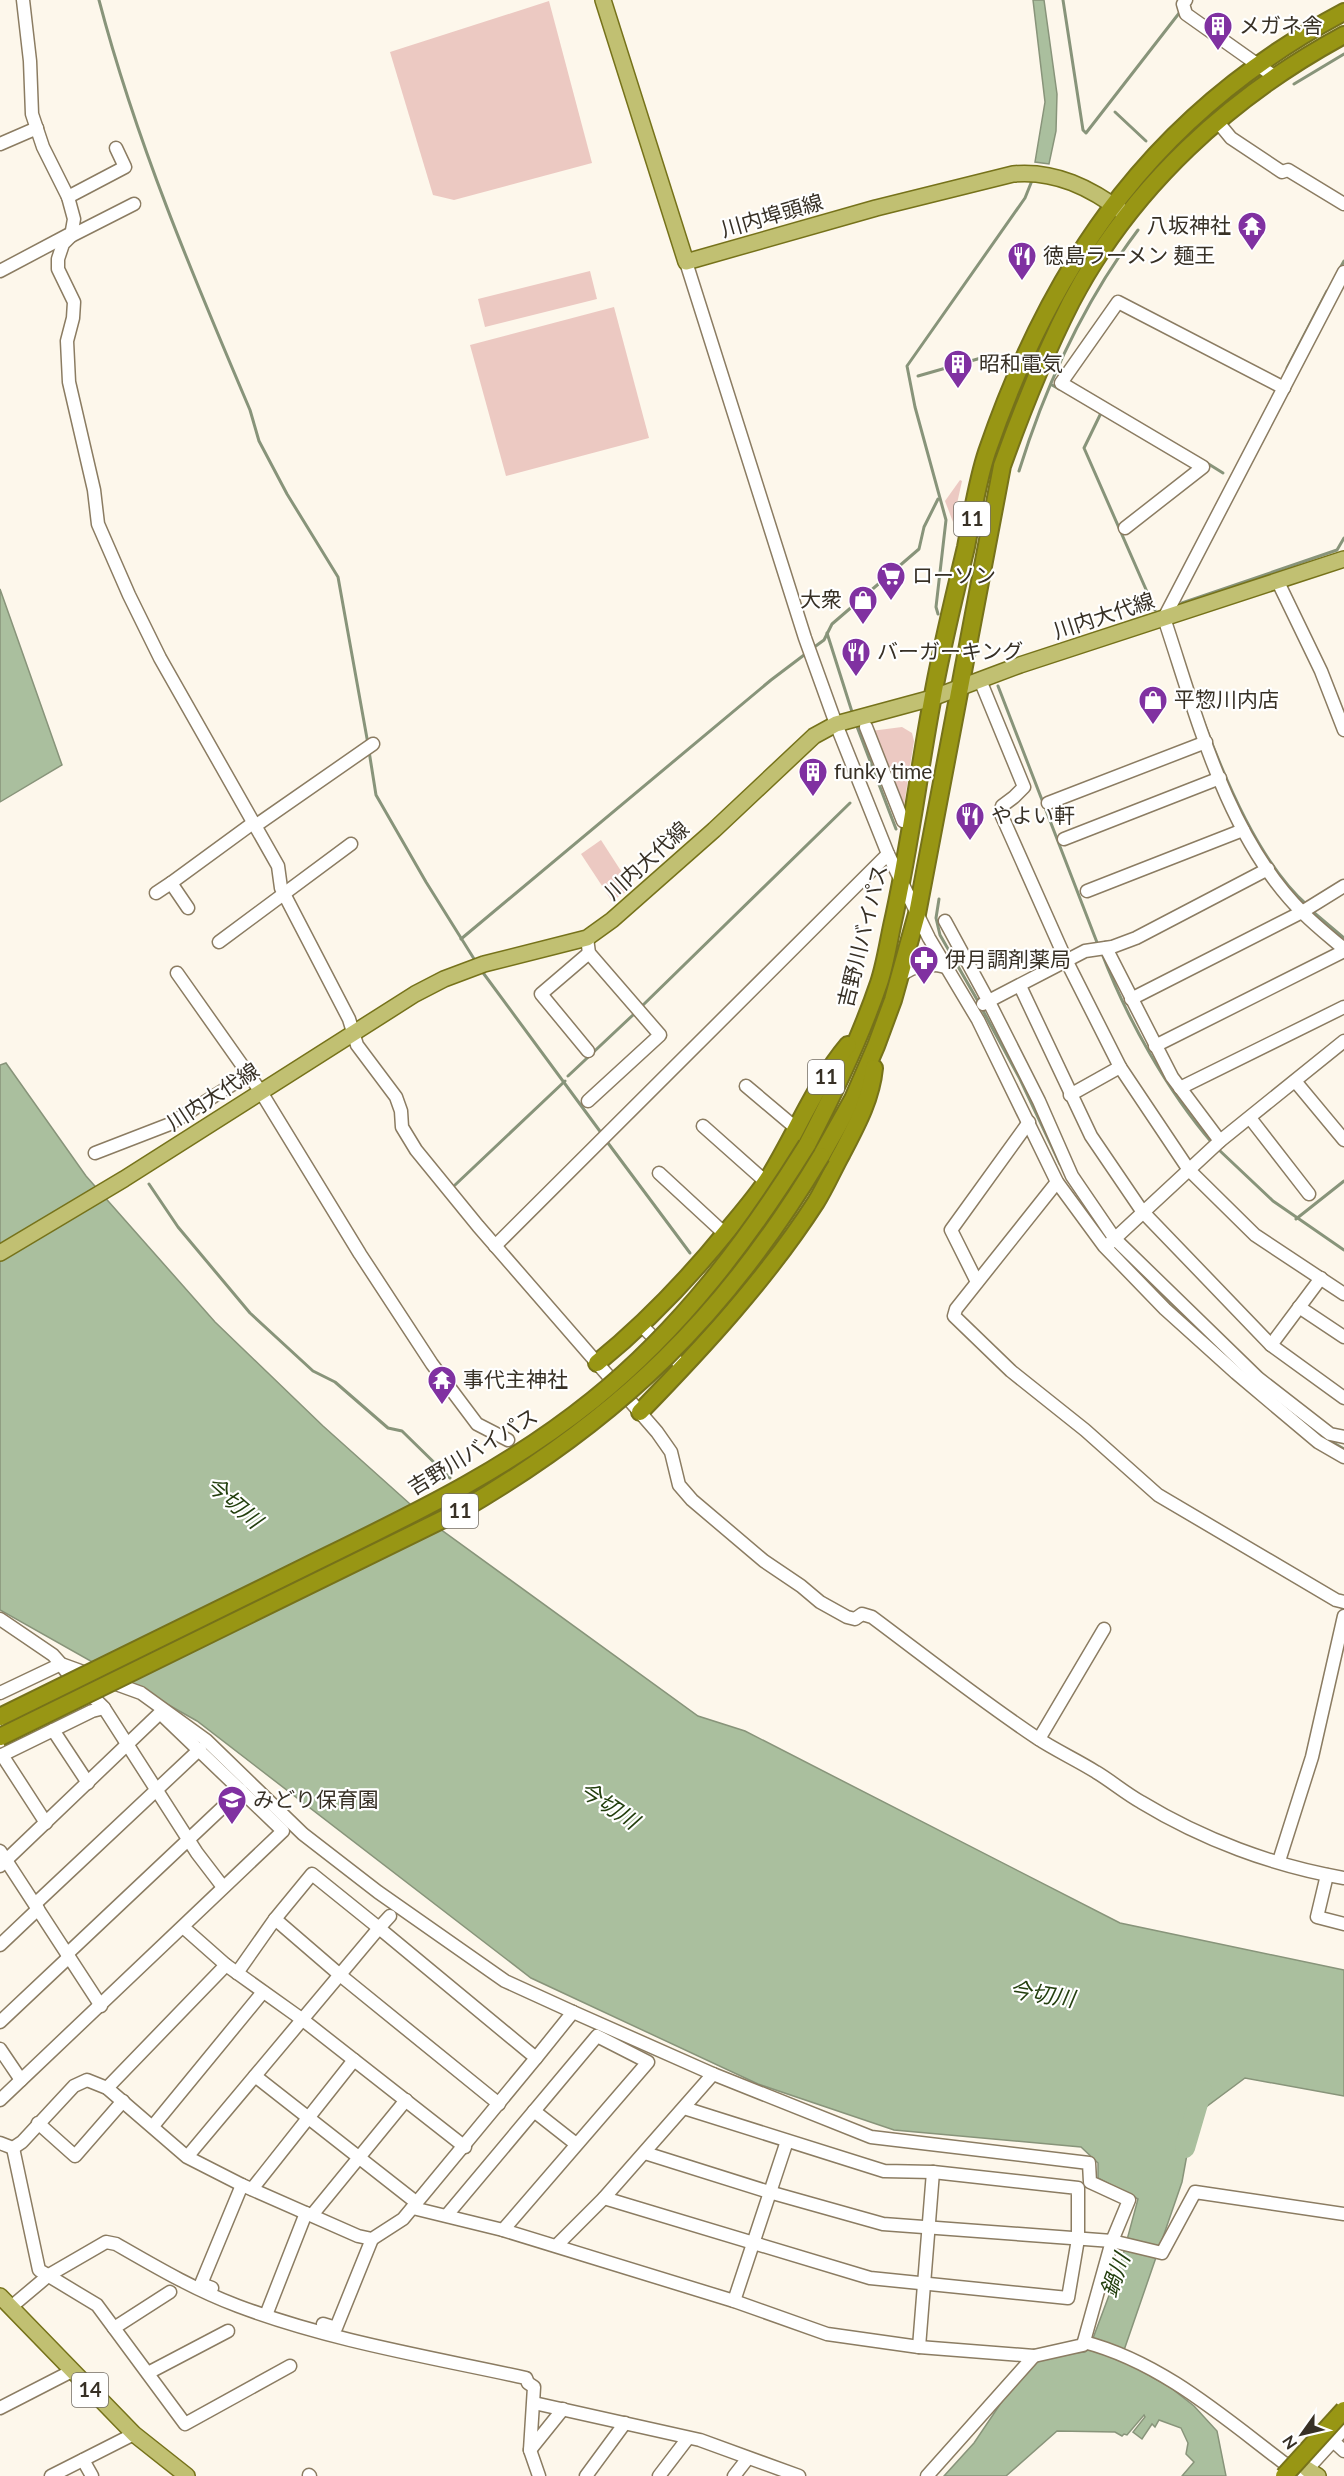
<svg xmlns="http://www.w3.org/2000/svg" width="1344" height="2476" font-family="Lato,'Noto Sans JP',sans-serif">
  <rect width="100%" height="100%" fill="#fdf7eb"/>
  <g fill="#ecc9c2">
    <path d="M549,1L592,163L454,200L433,195L390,52Z"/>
    <path d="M590,271L597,299L485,327L478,299Z"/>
    <path d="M614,307L649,438L506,476L470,345Z"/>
    <path d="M960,480L962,481L953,522L945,501Z"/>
    <path d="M902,727L912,733L914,741L903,812L871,731Z"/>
    <path d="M601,840L632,888L612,901L581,854Z"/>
  </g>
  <g fill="#aabf9e" stroke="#88947a" stroke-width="1.5">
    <path d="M1033,0H1044L1057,94L1056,131L1049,164L1035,162L1045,102Z"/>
    <path d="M0,589L62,765L0,802Z"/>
    <path d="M6,1063L86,1176L215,1322L323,1426L429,1521L698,1716L745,1731L1120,1923L1344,1970V2096L1245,2078L1194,2116L1182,2182L1121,2359L1171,2388L1194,2406L1217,2431L1226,2476H1182L1194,2462L1186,2454L1188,2443L1181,2428L1159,2420L1155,2427L1152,2424L1142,2439L1133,2432L1145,2417L1144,2415L1127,2435L1124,2434L1122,2436L1115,2432L1057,2431L1006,2476H944L974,2443L1005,2397L1041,2356L1085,2352L1089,2349L1120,2266L1138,2199L1098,2178V2163L1081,2147L894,2130L758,2084L531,1978L197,1721L0,1610V1065Z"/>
  </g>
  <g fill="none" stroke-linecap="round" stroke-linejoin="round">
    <g stroke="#88947a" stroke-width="3">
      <path d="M99,0C136,141 193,276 250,410L259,441L287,494L338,577L368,744"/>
      <path d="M1063,0L1083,130L1086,133L1180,12"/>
      <path d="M1294,84L1344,54"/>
      <path d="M1115,112L1146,141"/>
      <path d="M1339,270L1344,261"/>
      <path d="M1287,368L1327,291"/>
      <path d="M918,376L995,354L1005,359"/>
      <path d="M1052,385L1059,389"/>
      <path d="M1101,413L1084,448L1155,610"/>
      <path d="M1207,463L1223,473"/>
      <path d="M1019,471C1046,384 1083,303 1138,230"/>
      <path d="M1182,603L1337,550L1344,538"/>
      <path d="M938,614L936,607L946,520L915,407L907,366L1025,198L1033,178"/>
      <path d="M827,633L853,715"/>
      <path d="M813,648L824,640L832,624L919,549L924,527L938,499"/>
      <path d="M998,686L1098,945"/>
      <path d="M1203,720C1225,779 1259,863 1308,906"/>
      <path d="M856,724L896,829"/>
      <path d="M369,751L376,795L426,882L476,962"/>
      <path d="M939,899L936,918L940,935L979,1003"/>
      <path d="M1312,911L1344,938"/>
      <path d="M461,939L771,680L808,652"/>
      <path d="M1101,951C1126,1017 1167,1091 1213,1144"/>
      <path d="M481,970L602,1134"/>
      <path d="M641,1007L850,803"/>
      <path d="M982,1009L1020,1079L1060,1164"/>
      <path d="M568,1076L633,1015"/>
      <path d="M605,1139L690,1253"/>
      <path d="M1218,1149L1273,1201L1344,1250"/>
      <path d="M1067,1178L1083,1202"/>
      <path d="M149,1184L178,1227L250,1313L313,1371L335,1382L388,1428L402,1431L450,1478"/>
      <path d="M455,1185L565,1081"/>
      <path d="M1296,1219L1344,1181"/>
      <path d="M1129,1261L1225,1356"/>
      <path d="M1325,1438L1344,1449"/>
    </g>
    <path stroke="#aabf9e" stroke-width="20" d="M1185,2148L1202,2090"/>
    <g stroke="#8b7c62" stroke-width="15">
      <g id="minor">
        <path d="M23,0L30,61L32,114L43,147L68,197L74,219L71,236L63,244L58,259V269L74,302L73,318L67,341L69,382L94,490L98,524L129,595L160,658L278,866L281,888L349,1019L357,1045L396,1097L401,1111L402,1127L416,1150L478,1226L657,1432L671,1452L679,1485L692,1500L764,1561L801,1586L820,1602L847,1617L855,1619L862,1614L872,1617C927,1658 980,1700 1037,1738C1055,1750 1077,1760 1096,1772C1111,1781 1125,1793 1141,1802C1202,1839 1273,1866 1344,1878"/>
        <path d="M1186,0L1183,4L1186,14L1275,77"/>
        <path d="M1217,121L1231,138L1282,172L1288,170L1344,204"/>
        <path d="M0,144L37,128"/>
        <path d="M68,197L125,167L116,148"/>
        <path d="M71,236L134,204"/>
        <path d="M686,262L805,638L836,724L888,854L929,938L978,1020L1057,1182L1104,1246L1165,1309L1236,1373L1318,1442L1344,1457"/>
        <path d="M0,271L68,235"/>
        <path d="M1344,272L1164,618C1197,717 1227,838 1303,913C1316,926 1330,937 1344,949"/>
        <path d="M1125,528L1203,467L1061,383L1118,302L1284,388"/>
        <path d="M1278,582L1321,671L1344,730"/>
        <path d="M980,680L1024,787L1014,797L1002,806L1001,814L1066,960L1120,1067L1070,1095"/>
        <path d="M866,727L903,821"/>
        <path d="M1048,803L1206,742"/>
        <path d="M255,826L373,744"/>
        <path d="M1064,839L1220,778"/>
        <path d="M1087,891L1243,830"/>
        <path d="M156,893L171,883"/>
        <path d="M188,908L171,883L253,823"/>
        <path d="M945,921L989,1002L1039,1101L1072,1176L1115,1239L1258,1378L1330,1434L1344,1437"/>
        <path d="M587,938L589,953L660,1035L588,1101"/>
        <path d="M219,942L351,844"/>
        <path d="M1106,948L1172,1077L1220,1141"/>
        <path d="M177,973L261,1092L360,1254L432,1364L477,1424L508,1440"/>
        <path d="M900,976C915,965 928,962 946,967"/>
        <path d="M1020,986L1091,1136L1142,1211L1271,1345L1344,1398"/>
        <path d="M1131,999L1302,912L1344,886"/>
        <path d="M983,1004L1085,951L1112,947L1136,938L1268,869"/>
        <path d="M1155,1046L1344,951"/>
        <path d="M588,1051L541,994L589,953"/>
        <path d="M1120,1067L1189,1170L1255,1235L1344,1294"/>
        <path d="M1295,1081L1344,1140"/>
        <path d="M746,1086L797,1129"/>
        <path d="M1180,1088L1344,1007"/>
        <path d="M1250,1118L1309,1194"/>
        <path d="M703,1126L766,1182"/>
        <path d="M95,1153L170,1124L249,1074"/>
        <path d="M659,1173L725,1234"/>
        <path d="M1057,1182L956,1309L954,1316L1011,1371L1085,1430L1158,1495L1336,1600L1344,1602"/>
        <path d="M1109,1244L1220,1141L1344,1041"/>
        <path d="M495,1246L888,854"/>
        <path d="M977,1282L951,1230L1029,1122"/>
        <path d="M1299,1307L1344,1337"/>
        <path d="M641,1325L683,1367"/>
        <path d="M1271,1345L1321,1278"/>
        <path d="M0,1619L53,1655L61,1664L141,1693L206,1740L303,1834L378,1892L505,1981L573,2012"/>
        <path d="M0,1693L61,1664C70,1680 91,1693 104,1708L197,1853L223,1887"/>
        <path d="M53,1730L88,1783"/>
        <path d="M1039,1739L1104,1629"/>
        <path d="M2,1755L46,1823"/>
        <path d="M0,1756L92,1711L104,1708"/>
        <path d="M0,1851L101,2006"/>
        <path d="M1279,1861L1312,1757L1344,1616"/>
        <path d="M0,1866L160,1713L283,1831L0,2100"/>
        <path d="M1327,1875L1317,1917L1344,1924"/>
        <path d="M35,1904L200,1749"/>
        <path d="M275,1919L340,1975L499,2104"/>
        <path d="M183,1927L226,1965L303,2020L465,2147"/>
        <path d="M0,1945L38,1909"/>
        <path d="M67,1954L241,1790"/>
        <path d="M237,1973L275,1919L312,1874L379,1928L390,1916"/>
        <path d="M0,2022L69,1957"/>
        <path d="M0,2049L21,2080"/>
        <path d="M536,2058L573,2012L713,2074"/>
        <path d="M255,2076L417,2203"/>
        <path d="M107,2088L226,1965"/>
        <path d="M534,2111L576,2144"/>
        <path d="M38,2123L75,2156L123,2101"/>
        <path d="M153,2126L263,1992"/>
        <path d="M0,2143L13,2148L22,2142L74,2086L87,2080L107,2088L187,2157L242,2185L358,2236L372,2239L403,2219L536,2058L379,1928L187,2157"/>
        <path d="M13,2148L39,2270L97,2305L185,2424L290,2366"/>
        <path d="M645,2153L769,2192L883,2224L1112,2241L1162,2253L1195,2192L1344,2214"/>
        <path d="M252,2189L354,2060"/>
        <path d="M604,2198L870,2278L1068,2298L1078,2239V2188L933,2172L884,2171L684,2108"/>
        <path d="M413,2208L503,2230L734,2301L827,2334L919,2347L1034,2356L1083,2345L1112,2241L1129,2200L1090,2182L1089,2163L871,2137L713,2074L604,2198L556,2246"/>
        <path d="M312,2215L406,2100"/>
        <path d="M447,2215L597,2036L648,2062L503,2230"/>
        <path d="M212,2288L201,2284L242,2185"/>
        <path d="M734,2301L787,2141"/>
        <path d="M11,2307L49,2275L106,2242L116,2244C156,2267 195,2290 238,2306C331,2341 430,2357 526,2378L528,2383L534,2387L530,2450L539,2476"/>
        <path d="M268,2310L306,2213"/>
        <path d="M323,2324L336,2328L372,2239"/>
        <path d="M114,2328L170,2292"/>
        <path d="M1084,2342C1161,2362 1222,2416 1284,2463L1299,2467"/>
        <path d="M919,2347L933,2172"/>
        <path d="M148,2373L228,2331"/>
        <path d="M534,2403L700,2440L799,2476"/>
        <path d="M0,2408L72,2371"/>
        <path d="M1333,2441L1344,2451"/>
        <path d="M530,2450L563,2409"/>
        <path d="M83,2460L92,2476"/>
        <path d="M309,2475L310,2476"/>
        <path d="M51,2476L134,2434"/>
        <path d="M586,2476L625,2423"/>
        <path d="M659,2476L688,2438"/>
        <path d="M734,2476L748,2458"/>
        <path d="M927,2476L1034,2356"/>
        <path d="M1301,2476L1344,2429"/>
      </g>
    </g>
    <g stroke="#76721a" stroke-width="18">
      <g id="major">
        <path d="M603,0L686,262L876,208L1013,174C1055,170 1091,188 1124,213"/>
        <path d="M0,1253L124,1179L415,994L444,979L484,964L587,938L612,920L714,830L814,736L836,724L932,698L1020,665L1344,559"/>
        <path d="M0,2296L134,2434L187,2476"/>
        <path d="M1307,2469L1318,2476"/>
      </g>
    </g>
    <g stroke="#76721a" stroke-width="20">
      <g id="highway">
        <path d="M807,1145C834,1093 860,1039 879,983C885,965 888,945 892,926C909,852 918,776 932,701C941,649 954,598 966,547C972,516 977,482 987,452C1054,256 1159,110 1344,12"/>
        <path d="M821,1156L853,1099L876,1046L893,1000L917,914L1002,466C1022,410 1044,355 1071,302C1131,187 1231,96 1344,35"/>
        <path d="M597,1363C645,1324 689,1278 728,1230C742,1213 756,1197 768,1179C795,1136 815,1084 848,1045"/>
        <path d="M640,1412C703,1347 767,1278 816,1202C826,1186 833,1169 842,1153C856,1126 871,1099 874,1068"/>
      </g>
    </g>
    <use href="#minor" stroke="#fff" stroke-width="12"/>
    <use href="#major" stroke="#c1c072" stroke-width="15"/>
    <use href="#highway" stroke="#989614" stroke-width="16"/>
    <g stroke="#76721a" stroke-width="20" stroke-linecap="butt">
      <g id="highway-bridge">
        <path d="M0,1717C103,1666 206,1616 309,1565C411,1515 505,1471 593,1400C681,1329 748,1240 807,1145"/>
        <path d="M0,1737L460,1511C620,1418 726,1315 821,1156"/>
        <path d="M1284,2476L1344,2410"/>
      </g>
    </g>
    <use href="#highway-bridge" stroke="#989614" stroke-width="16"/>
  </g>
  <defs>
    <g id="building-pin" transform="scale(1.5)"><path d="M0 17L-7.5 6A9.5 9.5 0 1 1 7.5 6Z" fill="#8031a1" stroke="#fff"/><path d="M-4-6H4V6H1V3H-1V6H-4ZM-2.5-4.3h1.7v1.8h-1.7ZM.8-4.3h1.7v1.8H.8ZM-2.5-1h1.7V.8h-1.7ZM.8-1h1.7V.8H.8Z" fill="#fff"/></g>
    <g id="temple-pin" transform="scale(1.5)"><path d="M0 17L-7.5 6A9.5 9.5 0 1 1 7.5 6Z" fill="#8031a1" stroke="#fff"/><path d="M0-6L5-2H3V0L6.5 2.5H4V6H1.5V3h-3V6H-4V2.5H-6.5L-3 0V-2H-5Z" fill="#fff"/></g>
    <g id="restaurant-pin" transform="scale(1.5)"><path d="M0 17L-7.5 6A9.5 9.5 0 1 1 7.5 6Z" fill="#8031a1" stroke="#fff"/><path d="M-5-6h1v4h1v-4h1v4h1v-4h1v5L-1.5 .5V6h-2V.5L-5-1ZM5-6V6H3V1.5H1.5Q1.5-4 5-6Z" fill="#fff"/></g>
    <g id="supermarket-pin" transform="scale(1.5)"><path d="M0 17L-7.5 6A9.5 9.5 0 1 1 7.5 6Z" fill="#8031a1" stroke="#fff"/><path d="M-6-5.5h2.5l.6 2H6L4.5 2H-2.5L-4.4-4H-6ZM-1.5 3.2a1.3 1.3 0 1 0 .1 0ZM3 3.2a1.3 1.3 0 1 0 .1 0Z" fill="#fff"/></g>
    <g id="shop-pin" transform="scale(1.5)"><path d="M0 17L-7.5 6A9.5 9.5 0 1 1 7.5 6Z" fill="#8031a1" stroke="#fff"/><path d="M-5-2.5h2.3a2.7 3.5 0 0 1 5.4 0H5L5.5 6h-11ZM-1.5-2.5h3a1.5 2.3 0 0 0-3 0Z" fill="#fff"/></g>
    <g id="pharmacy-pin" transform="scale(1.5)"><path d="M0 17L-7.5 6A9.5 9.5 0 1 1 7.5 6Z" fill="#8031a1" stroke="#fff"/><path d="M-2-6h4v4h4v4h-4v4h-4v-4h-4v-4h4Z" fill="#fff"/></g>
    <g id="school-pin" transform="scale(1.5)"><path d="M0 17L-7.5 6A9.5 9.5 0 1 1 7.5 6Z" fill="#8031a1" stroke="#fff"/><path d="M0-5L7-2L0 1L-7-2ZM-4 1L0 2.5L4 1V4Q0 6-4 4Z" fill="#fff"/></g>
  </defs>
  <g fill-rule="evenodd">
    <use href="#building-pin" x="1218" y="26"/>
    <use href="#temple-pin" x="1252" y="226"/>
    <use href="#restaurant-pin" x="1022" y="256"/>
    <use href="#building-pin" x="958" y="364"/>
    <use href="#supermarket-pin" x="891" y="576"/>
    <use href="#shop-pin" x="863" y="600"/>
    <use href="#restaurant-pin" x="856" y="652"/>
    <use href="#shop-pin" x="1153" y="700"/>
    <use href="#building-pin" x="813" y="772"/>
    <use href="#restaurant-pin" x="970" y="816"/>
    <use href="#pharmacy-pin" x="924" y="960"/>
    <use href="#temple-pin" x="442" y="1380"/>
    <use href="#school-pin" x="232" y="1800"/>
  </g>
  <g text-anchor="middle" stroke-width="4.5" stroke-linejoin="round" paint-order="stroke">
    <g fill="#fff" stroke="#736e66" stroke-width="1.5">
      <rect x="954" y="502" width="36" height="34" rx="4.5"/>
      <rect x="808" y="1060" width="36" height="34" rx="4.5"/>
      <rect x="442" y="1494" width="36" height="34" rx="4.5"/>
      <rect x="72" y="2373" width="36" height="34" rx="4.5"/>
    </g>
    <g font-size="20" font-weight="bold" fill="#373025">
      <text x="972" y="526">11</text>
      <text x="826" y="1084">11</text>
      <text x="460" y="1518">11</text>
      <text x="90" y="2397">14</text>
    </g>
    <g font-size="21" fill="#373025" stroke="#fff" text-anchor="start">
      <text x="1239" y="33">メガネ舎</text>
      <text x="1231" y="233" text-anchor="end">八坂神社</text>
      <text x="1043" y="263">徳島ラーメン 麺王</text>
      <text x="979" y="371">昭和電気</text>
      <text x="912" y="583">ローソン</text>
      <text x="842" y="607" text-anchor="end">大衆</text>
      <text x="877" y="659">バーガーキング</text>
      <text x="1174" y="707">平惣川内店</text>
      <text x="834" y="779">funky time</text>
      <text x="991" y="823">やよい軒</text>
      <text x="945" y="967">伊月調剤薬局</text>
      <text x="463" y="1387">事代主神社</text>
      <text x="253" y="1807">みどり保育園</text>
    </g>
    <g font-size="21" fill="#373025" stroke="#fff">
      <text transform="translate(772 216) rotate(-16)" y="7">川内埠頭線</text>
      <text transform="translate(1104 616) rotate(-18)" y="7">川内大代線</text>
      <text transform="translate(647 861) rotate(-42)" y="7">川内大代線</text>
      <text transform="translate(863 936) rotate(-76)" y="7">吉野川バイパス</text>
      <text transform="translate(213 1097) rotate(-33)" y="7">川内大代線</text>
      <text transform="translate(473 1452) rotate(-31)" y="7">吉野川バイパス</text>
    </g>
    <g font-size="22" font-style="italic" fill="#233f0e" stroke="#fff">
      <text transform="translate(234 1502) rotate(41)" y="8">今切川</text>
      <text transform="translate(609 1805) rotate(34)" y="8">今切川</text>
      <text transform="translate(1042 1994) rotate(9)" y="8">今切川</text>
      <text transform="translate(1115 2275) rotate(-70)" y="8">鍋川</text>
    </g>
  </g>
  <g transform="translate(1302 2434) rotate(236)" stroke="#ffffff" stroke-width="4.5" paint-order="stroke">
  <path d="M0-4.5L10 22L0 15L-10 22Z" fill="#373025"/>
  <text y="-9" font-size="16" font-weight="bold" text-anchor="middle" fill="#373025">N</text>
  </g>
</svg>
